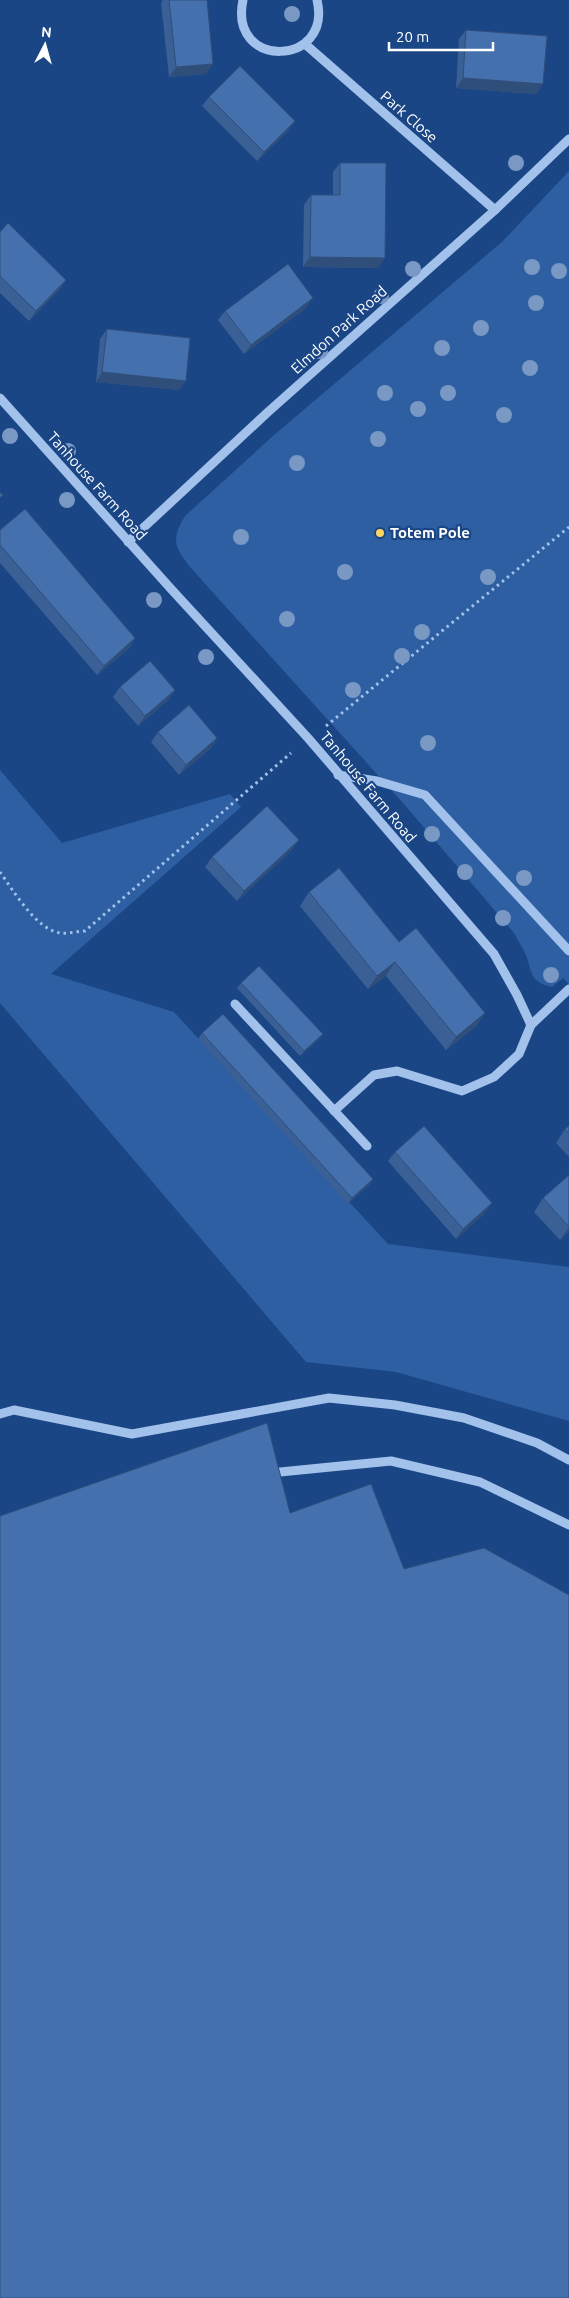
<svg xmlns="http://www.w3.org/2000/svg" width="569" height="2298" font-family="Ubuntu,sans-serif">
  <rect width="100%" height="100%" fill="#1b4685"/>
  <g fill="#2e5fa3">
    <path d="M569,171V984L563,978L552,987C529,981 533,974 526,955C523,948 518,941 514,933L403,803L190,567C174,546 171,540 185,516L274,435L503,241Z"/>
    <path d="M0,770L62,843L230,794L241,807L51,974L174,1012L388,1244L569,1267V1421L396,1372L306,1362L0,1003Z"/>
  </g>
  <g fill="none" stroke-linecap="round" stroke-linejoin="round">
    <g stroke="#a2c1eb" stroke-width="3" stroke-dasharray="2.5 4" stroke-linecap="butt">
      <path d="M326,726L569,527"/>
      <path d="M0,872C13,890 37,931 61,933C68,934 77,931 85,931L291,753"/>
    </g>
    <g stroke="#a2c1eb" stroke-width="9">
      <path d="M243,0C228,70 333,67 317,0"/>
      <path d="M305,44L495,210"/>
      <path d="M0,398L172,590L308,738L494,954L517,995L531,1025L519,1054L494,1077L462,1091L397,1071L374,1075L334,1111"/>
      <path d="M128,542L268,412L495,210L569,139"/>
      <path d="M338,775L377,781L425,795L569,951"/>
      <path d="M235,1004L367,1146"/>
      <path d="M531,1025L569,989"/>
      <path d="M0,1414L14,1410L132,1434L329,1398L395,1405L464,1418L537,1443L569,1460"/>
      <path d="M270,1473L391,1461L480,1482L569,1525"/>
    </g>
  </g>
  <g fill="#7a98c4">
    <circle cx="292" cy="14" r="8"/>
    <circle cx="516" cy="163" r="8"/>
    <circle cx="532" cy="267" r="8"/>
    <circle cx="413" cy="269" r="8"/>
    <circle cx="559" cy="271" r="8"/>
    <circle cx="381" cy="296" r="8"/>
    <circle cx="536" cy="303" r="8"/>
    <circle cx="481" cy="328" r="8"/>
    <circle cx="442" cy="348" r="8"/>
    <circle cx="320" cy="351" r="8"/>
    <circle cx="530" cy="368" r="8"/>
    <circle cx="385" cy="393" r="8"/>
    <circle cx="448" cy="393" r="8"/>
    <circle cx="418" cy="409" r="8"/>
    <circle cx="504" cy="415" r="8"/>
    <circle cx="10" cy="436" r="8"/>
    <circle cx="378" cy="439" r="8"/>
    <circle cx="68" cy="451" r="8"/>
    <circle cx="297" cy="463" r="8"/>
    <circle cx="67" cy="500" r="8"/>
    <circle cx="241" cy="537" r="8"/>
    <circle cx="345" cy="572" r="8"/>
    <circle cx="488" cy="577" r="8"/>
    <circle cx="154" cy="600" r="8"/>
    <circle cx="287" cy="619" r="8"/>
    <circle cx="422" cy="632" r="8"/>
    <circle cx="402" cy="656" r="8"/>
    <circle cx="206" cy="657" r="8"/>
    <circle cx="353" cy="690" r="8"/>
    <circle cx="428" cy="743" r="8"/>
    <circle cx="432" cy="834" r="8"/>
    <circle cx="465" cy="872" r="8"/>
    <circle cx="524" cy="878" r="8"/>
    <circle cx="503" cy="918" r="8"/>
    <circle cx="551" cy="975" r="8"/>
  </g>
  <g fill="#3a6096">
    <path d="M163,0H207L206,74L169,77L161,3Z"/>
    <path d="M466,30L543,84L536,94L456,88L459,39Z"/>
    <path d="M209,97L288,131L257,161L202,106Z"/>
    <path d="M340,163L378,268L303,267L304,205L311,195H333V172Z"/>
    <path d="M0,232L66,280L59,290L29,321L0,293Z"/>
    <path d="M306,308L244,354L218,320L225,311Z"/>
    <path d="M107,329L179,390L96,382L100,339Z"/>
    <path d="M0,530L135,638L129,648L97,675L0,563Z"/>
    <path d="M120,687L175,690L168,700L138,726L113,697Z"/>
    <path d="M158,732L217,738L211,748L179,775L151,742Z"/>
    <path d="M292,850L237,901L205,867L212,857Z"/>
    <path d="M309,892L399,942L485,1013L476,1026L446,1050L386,976L368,989L300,906Z"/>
    <path d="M241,983L319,1039L300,1056L237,988Z"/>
    <path d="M202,1033L373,1179L370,1184L348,1204L198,1039Z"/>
    <path d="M569,1126V1157L556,1143L565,1129Z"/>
    <path d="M395,1152L485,1213L456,1239L388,1161Z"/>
    <path d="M569,1175V1231L560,1240L534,1212L543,1198Z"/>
  </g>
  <g fill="#304e7a">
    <path d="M213,64L206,74L169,77L176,67Z"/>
    <path d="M463,78L543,84L536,94L456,88Z"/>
    <path d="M295,121L288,131L257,161L264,152Z"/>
    <path d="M310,257L385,258L378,268L303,267Z"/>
    <path d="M66,280L59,290L29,321L36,311Z"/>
    <path d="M313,298L306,308L244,354L251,345Z"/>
    <path d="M102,372L186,381L179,390L96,382Z"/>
    <path d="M135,638L129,648L97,675L104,666Z"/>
    <path d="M175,690L168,700L138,726L145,716Z"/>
    <path d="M217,738L211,748L179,775L186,765Z"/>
    <path d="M299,840L292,850L237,901L244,891Z"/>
    <path d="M395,962L386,976L368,989L377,976Z"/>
    <path d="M485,1013L476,1026L446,1050L456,1037Z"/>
    <path d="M323,1034L319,1039L300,1056L304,1051Z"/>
    <path d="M373,1179L370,1184L348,1204L352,1198Z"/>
    <path d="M492,1203L485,1213L456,1239L463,1229Z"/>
    <path d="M569,1226V1231L560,1240L569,1227Z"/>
  </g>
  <g fill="#4470ae" stroke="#304e7a">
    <path d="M169,0H207L213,64L176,67Z"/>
    <path d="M466,30L547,36L543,84L463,78Z"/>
    <path d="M240,66L295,121L264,152L209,97Z"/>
    <path d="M340,163H386L385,258L310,257L311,195H340Z"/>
    <path d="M8,223L66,280L36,311L0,276V232Z"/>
    <path d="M288,264L313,298L251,345L225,311Z"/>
    <path d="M107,329L190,338L186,381L102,372Z"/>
    <path d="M0,492L3,495L0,498Z"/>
    <path d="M25,509L135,638L104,666L0,545V530Z"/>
    <path d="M150,661L175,690L145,716L120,687Z"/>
    <path d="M189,705L217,738L186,765L158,732Z"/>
    <path d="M267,806L299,840L244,891L212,857Z"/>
    <path d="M339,868L399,942L416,928L485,1013L456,1037L395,962L377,976L309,892Z"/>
    <path d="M259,966L323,1034L304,1051L241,983Z"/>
    <path d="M223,1014L373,1179L352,1198L202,1033Z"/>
    <path d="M424,1126L492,1203L463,1229L395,1152Z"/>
    <path d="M569,1126V1134L565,1129Z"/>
    <path d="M569,1175V1227L543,1198Z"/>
    <path d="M267,1423L290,1513L371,1484L404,1569L484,1548L569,1595V2298H0V1516Z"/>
  </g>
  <circle fill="#fdd45e" stroke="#1b4685" stroke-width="2" cx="380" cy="533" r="5"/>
  <g text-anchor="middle" stroke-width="4.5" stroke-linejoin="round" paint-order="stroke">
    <g font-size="15" fill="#fff" stroke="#1b4685">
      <text transform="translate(409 117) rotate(41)" y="5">Park Close</text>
      <text transform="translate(339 330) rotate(-42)" y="5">Elmdon Park Road</text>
      <text transform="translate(97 486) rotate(48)" y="5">Tanhouse Farm Road</text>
      <text transform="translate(368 787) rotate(50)" y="5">Tanhouse Farm Road</text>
    </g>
    <g font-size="15" font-weight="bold" fill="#fff" stroke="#1b4685" text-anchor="start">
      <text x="390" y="538">Totem Pole</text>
    </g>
  </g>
  <g transform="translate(45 45) rotate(6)" stroke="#1b4685" stroke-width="4" paint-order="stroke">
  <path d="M0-4L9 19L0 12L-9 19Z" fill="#ffffff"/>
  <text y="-8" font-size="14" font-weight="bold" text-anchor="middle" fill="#ffffff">N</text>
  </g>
  <path d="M389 42v8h104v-8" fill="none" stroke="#ffffff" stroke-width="2.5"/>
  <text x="396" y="42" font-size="15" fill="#ffffff" stroke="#1b4685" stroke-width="4" paint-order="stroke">20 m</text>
</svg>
